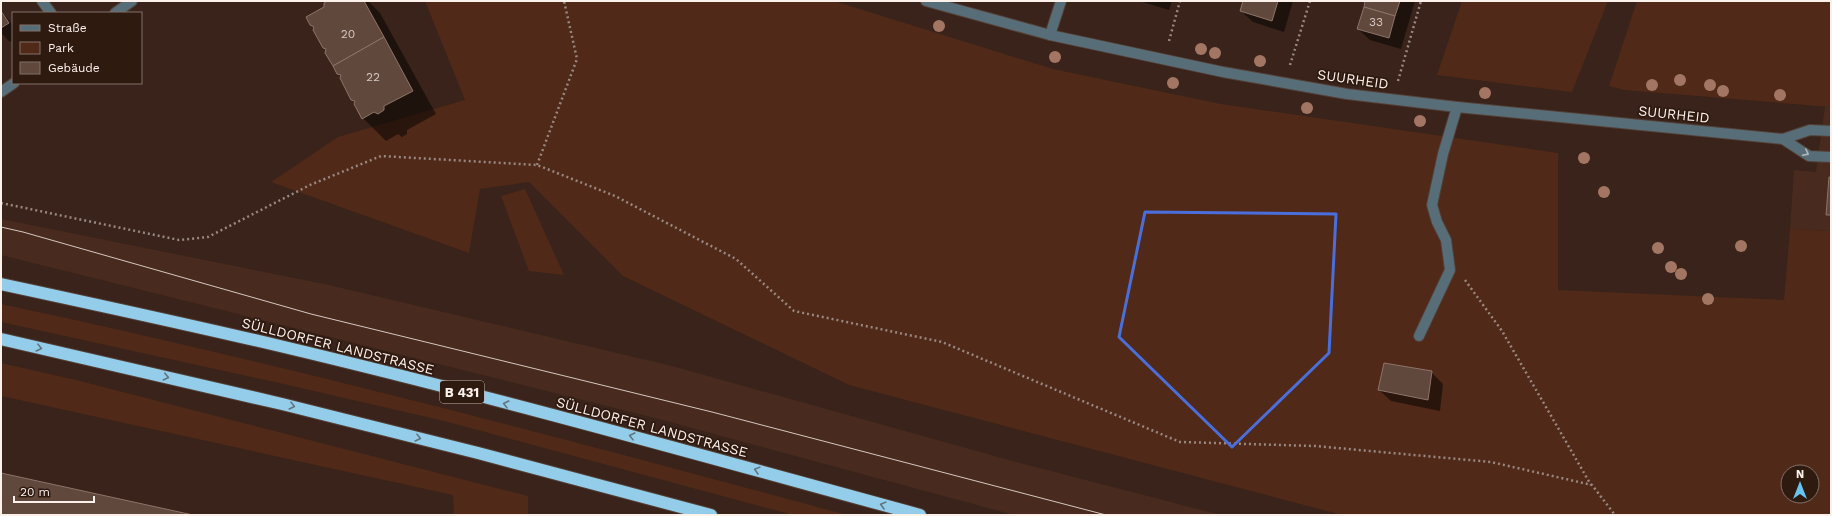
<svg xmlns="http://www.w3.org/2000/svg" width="1832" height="516" font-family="'Work Sans',sans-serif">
  <rect width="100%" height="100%" fill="#39231a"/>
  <g fill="#482b1e">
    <path d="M1825,106L1831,107V231L1790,229L1794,170L1816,172Z"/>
    <path d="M1,219L329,285L672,366L1016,462L1221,515H1014L655,418L1,255Z"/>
  </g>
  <g fill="#502918" fill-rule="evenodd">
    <path d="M425,1H834L1053,69L1221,104L1558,153V290L1784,300L1790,229L1831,231V515H1342L849,385L623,276L529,182L480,189L469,253L271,182L338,137L465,100ZM1788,472H1812V496H1788Z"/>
    <path d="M1462,1H1608L1572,92L1437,75Z"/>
    <path d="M1637,1H1831V107L1624,90L1609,86Z"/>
    <path d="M525,189L564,275L529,271L501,196Z"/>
    <path d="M1,304C285,364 566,439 847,515H793L444,421L288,385L1,322Z"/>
    <path d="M1,363L76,380L528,496V515H454L453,495L1,396Z"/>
  </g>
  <g fill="#0007">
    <path d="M329,1H368L380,13L436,114L407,130V134L402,137L398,134L386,141L363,118L356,102L338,73L314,28L311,25Z"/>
    <path d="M1139,1H1172L1169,10Z"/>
    <path d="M1244,1H1293L1284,32L1253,22L1241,11Z"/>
    <path d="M1366,1H1415L1401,49L1370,40L1358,29Z"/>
    <path d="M1,11L13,25V39L10,42L1,33Z"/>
    <path d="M1431,372L1443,384L1440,411L1391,401L1379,390Z"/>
  </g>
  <g fill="#60483d" stroke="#8e7368">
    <path d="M327,1H364L384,37L333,66L325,53L326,49L323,48L313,30L314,27L310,25L306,17L324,7V3Z"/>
    <path d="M1243,1H1278L1272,21L1240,11Z"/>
    <path d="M1365,1H1400L1395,16L1364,7Z"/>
    <path d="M1364,7L1395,16L1389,38L1357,29Z"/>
    <path d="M1,11L9,23L1,28Z"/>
    <path d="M384,37L413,91L384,106V110L378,114L374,112L362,119L354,104L355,101L351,100L340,78L341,75L337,74L333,66Z"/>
    <path d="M1829,177H1831V215H1826Z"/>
    <path d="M1384,363L1432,371L1428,400L1378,390Z"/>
    <path d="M1,473L193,515H1Z"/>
  </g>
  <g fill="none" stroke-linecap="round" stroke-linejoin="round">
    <g stroke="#544037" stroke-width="12">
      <g id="lane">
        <path d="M42,1L51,13"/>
        <path d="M1419,336L1450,270L1446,240L1437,222L1432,205L1443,154L1457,107"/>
      </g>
    </g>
    <g stroke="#544037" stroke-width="12">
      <g id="street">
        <path d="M926,1L1050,35L1223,72L1347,94L1457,107L1783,139L1810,130L1831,131"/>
        <path d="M115,13L132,1"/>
        <path d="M1050,35L1061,1"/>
        <path d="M1,92L14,83"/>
        <path d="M1783,139L1809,156L1831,157"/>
      </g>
    </g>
    <g stroke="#544037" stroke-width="14">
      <g id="highway">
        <path d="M1,284C94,304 187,324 280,346C495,397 707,457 920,515"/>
        <path d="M1,339L282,404L478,453L711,515"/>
      </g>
    </g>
    <g stroke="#998881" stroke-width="2.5" stroke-dasharray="2 3" stroke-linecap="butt">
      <path d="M1169,41L1180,1"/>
      <path d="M1290,65L1310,1"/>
      <path d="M1398,81L1421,1"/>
      <path d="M537,165L577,59L564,1"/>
      <path d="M1,203L179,240L208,237L310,185L381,156L537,165L615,196L736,259L794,311L942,342L1180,442L1315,446L1491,462L1592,485L1615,515"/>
      <path d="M1465,280L1502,331L1591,485"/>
    </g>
    <use href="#lane" stroke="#576e79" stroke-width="10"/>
    <use href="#street" stroke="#576e79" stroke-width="10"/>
    <use href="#highway" stroke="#93cde9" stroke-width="12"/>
    <path stroke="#d5c7c1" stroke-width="1" d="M1,227L23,232L311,314L712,412L1106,515"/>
  </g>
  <g fill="#a37664">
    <circle cx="939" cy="26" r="6"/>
    <circle cx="1201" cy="49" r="6"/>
    <circle cx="1215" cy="53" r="6"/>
    <circle cx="1055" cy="57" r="6"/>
    <circle cx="1260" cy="61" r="6"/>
    <circle cx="1680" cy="80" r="6"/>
    <circle cx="1173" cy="83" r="6"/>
    <circle cx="1652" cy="85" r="6"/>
    <circle cx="1710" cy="85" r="6"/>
    <circle cx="1723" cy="91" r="6"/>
    <circle cx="1485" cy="93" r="6"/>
    <circle cx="1780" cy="95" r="6"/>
    <circle cx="1307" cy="108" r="6"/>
    <circle cx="1420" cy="121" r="6"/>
    <circle cx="1584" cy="158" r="6"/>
    <circle cx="1604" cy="192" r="6"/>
    <circle cx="1741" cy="246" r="6"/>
    <circle cx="1658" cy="248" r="6"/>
    <circle cx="1671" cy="267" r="6"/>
    <circle cx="1681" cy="274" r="6"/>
    <circle cx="1708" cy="299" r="6"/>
  </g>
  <defs><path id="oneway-chevron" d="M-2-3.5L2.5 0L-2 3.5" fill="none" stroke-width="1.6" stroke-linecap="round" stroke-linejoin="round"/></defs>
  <use stroke="#b2b6b8" href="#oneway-chevron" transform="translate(1806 153) rotate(27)"/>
  <g stroke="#61747c">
    <use href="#oneway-chevron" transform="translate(39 348) rotate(14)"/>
    <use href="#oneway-chevron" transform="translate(166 377) rotate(13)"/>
    <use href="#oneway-chevron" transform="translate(506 404) rotate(-166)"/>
    <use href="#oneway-chevron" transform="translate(292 406) rotate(14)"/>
    <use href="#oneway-chevron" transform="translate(632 436) rotate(-166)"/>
    <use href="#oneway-chevron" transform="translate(418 438) rotate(14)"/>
    <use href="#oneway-chevron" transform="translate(757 470) rotate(-165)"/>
    <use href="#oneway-chevron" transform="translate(883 505) rotate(-165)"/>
  </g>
  <path fill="none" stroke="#4a6fdc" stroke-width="3" stroke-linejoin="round" d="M1145,212L1336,214L1329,353L1232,447L1119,337Z"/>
  <g text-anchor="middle" stroke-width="3.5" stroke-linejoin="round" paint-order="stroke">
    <g font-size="12" fill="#d6c7c0">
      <text x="1376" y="26">33</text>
      <text x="348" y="38">20</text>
      <text x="373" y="81">22</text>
    </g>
    <rect fill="#2f1a10" stroke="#bfb0aa" stroke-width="1" x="440" y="381" width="44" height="22" rx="3"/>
    <g font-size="13" font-weight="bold" fill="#fdf1ec">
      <text x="462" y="397">B 431</text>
    </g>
    <g font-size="14" fill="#fdf1ec" stroke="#2f1a10">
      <text transform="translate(1353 79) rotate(8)" y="5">SUURHEID</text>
      <text transform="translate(1674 114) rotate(6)" y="5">SUURHEID</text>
      <text transform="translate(338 346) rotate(14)" y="5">SÜLLDORFER LANDSTRASSE</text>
      <text transform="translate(652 427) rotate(15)" y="5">SÜLLDORFER LANDSTRASSE</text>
    </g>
  </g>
  <rect width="1832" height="516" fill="none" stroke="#fdf1ec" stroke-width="4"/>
  <rect x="12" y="12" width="130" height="72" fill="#2f1a10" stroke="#817068"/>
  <rect x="20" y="25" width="20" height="6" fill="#576e79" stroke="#817068"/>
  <text x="48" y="32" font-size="12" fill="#fdf1ec">Straße</text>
  <rect x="20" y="42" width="20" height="12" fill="#502918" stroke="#817068"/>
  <text x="48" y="52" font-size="12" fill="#fdf1ec">Park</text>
  <rect x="20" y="62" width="20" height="12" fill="#60483d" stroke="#817068"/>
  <text x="48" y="72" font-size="12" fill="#fdf1ec">Gebäude</text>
  <g transform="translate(1800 484)"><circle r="19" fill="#2f1a10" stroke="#817068"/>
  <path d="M0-3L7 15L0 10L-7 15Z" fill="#66c4ef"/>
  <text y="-6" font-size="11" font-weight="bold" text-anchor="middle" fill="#fdf1ec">N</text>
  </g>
  <path d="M14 496v6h80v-6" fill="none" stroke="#fdf1ec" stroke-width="2"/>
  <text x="20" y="496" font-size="12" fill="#fdf1ec" stroke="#2f1a10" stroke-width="3" paint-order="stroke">20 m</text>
</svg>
